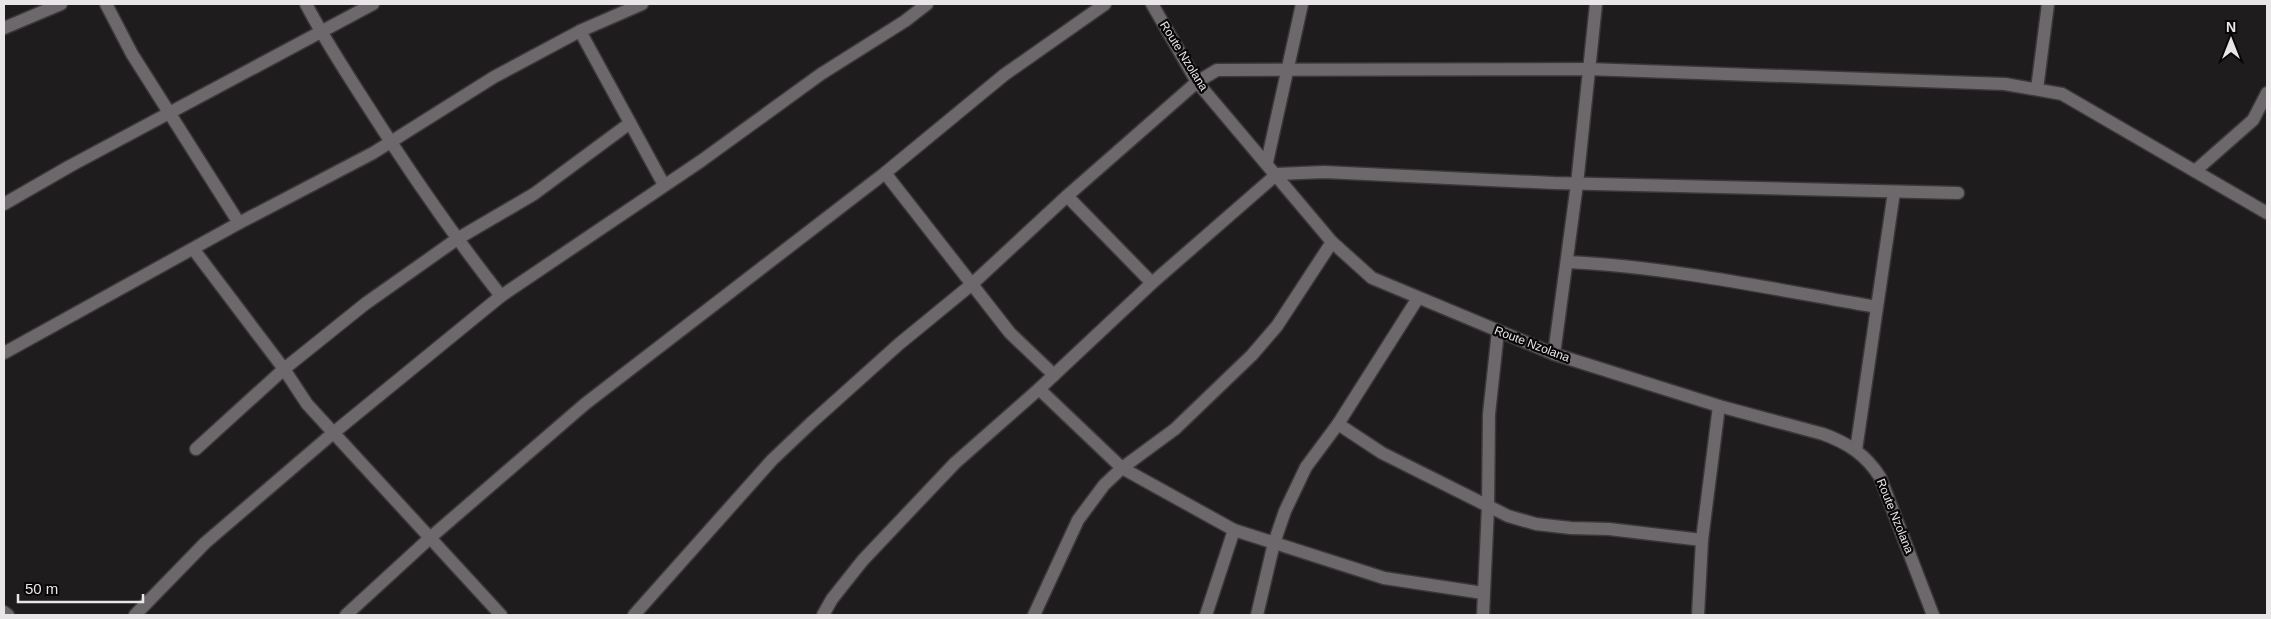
<svg xmlns="http://www.w3.org/2000/svg" width="2271" height="619" font-family="Arial,sans-serif">
  <rect width="100%" height="100%" fill="#1f1c1e"/>
  <g fill="none" stroke-linecap="round" stroke-linejoin="round">
    <g stroke="#3a3839" stroke-width="15">
      <g id="minor">
        <path d="M106,4L132,54L239,223"/>
        <path d="M306,4C324,39 346,72 367,105C409,171 453,235 501,296"/>
        <path d="M1152,4L1197,82L1332,242L1372,278L1554,354L1719,406L1823,434C1848,443 1866,455 1880,477L1933,615"/>
        <path d="M4,28L61,4"/>
        <path d="M580,31L664,185"/>
        <path d="M2037,89L2048,4"/>
        <path d="M1267,162L1302,4"/>
        <path d="M2195,171L2253,120L2267,93"/>
        <path d="M885,173L1010,333L1054,375"/>
        <path d="M1067,196L1152,283"/>
        <path d="M4,204L70,166L373,4"/>
        <path d="M194,250L284,369L307,404L501,615"/>
        <path d="M1567,262C1671,267 1773,289 1876,307"/>
        <path d="M4,353L239,223L373,153L494,77L580,31L642,4"/>
        <path d="M1554,354L1577,184L1596,4"/>
        <path d="M1039,389L1122,468L1234,530L1384,578L1483,593"/>
        <path d="M1338,424L1382,453L1508,516L1536,524L1571,528L1609,529L1702,540"/>
        <path d="M196,449L284,369L365,304L457,239L534,194L630,123"/>
        <path d="M1856,450L1894,192"/>
        <path d="M4,612L8,615"/>
        <path d="M135,615L205,543L332,434L501,296L701,161L821,74L905,21L927,4"/>
        <path d="M346,615L431,537L585,404L885,173L1004,75L1105,4"/>
        <path d="M634,615L772,460L811,423L899,344L971,285L1067,196L1197,82L1217,70L1588,69L2005,84L2062,94L2267,213"/>
        <path d="M823,615L832,599L863,560L955,463L1039,389L1152,283L1277,174L1324,172L1554,183L1958,193"/>
        <path d="M1034,615L1078,520L1104,485L1122,468L1175,429L1252,355L1277,326L1332,242"/>
        <path d="M1206,615L1234,530"/>
        <path d="M1257,615L1274,543L1285,511L1306,467L1338,424L1418,298"/>
        <path d="M1483,615L1488,507L1489,414L1498,331"/>
        <path d="M1698,615L1702,540L1719,406"/>
      </g>
    </g>
    <use href="#minor" stroke="#6c686b" stroke-width="12"/>
  </g>
  <g text-anchor="middle" stroke-width="4.5" stroke-linejoin="round" paint-order="stroke">
    <g font-size="12" fill="#e9e6e8" stroke="#080708">
      <text transform="translate(1184 56) rotate(58)" y="4">Route Nzolana</text>
      <text transform="translate(1532 344) rotate(21)" y="4">Route Nzolana</text>
      <text transform="translate(1895 516) rotate(68)" y="4">Route Nzolana</text>
    </g>
  </g>
  <rect width="2271" height="619" fill="none" stroke="#e9e6e8" stroke-width="10"/>
  <g transform="translate(2231 40)" stroke="#080708" stroke-width="4" paint-order="stroke">
  <path d="M0-4L9 19L0 12L-9 19Z" fill="#e9e6e8"/>
  <text y="-8" font-size="14" font-weight="bold" text-anchor="middle" fill="#e9e6e8">N</text>
  </g>
  <path d="M18 594v8h125v-8" fill="none" stroke="#e9e6e8" stroke-width="2.5"/>
  <text x="25" y="594" font-size="15" fill="#e9e6e8" stroke="#080708" stroke-width="4" paint-order="stroke">50 m</text>
</svg>
